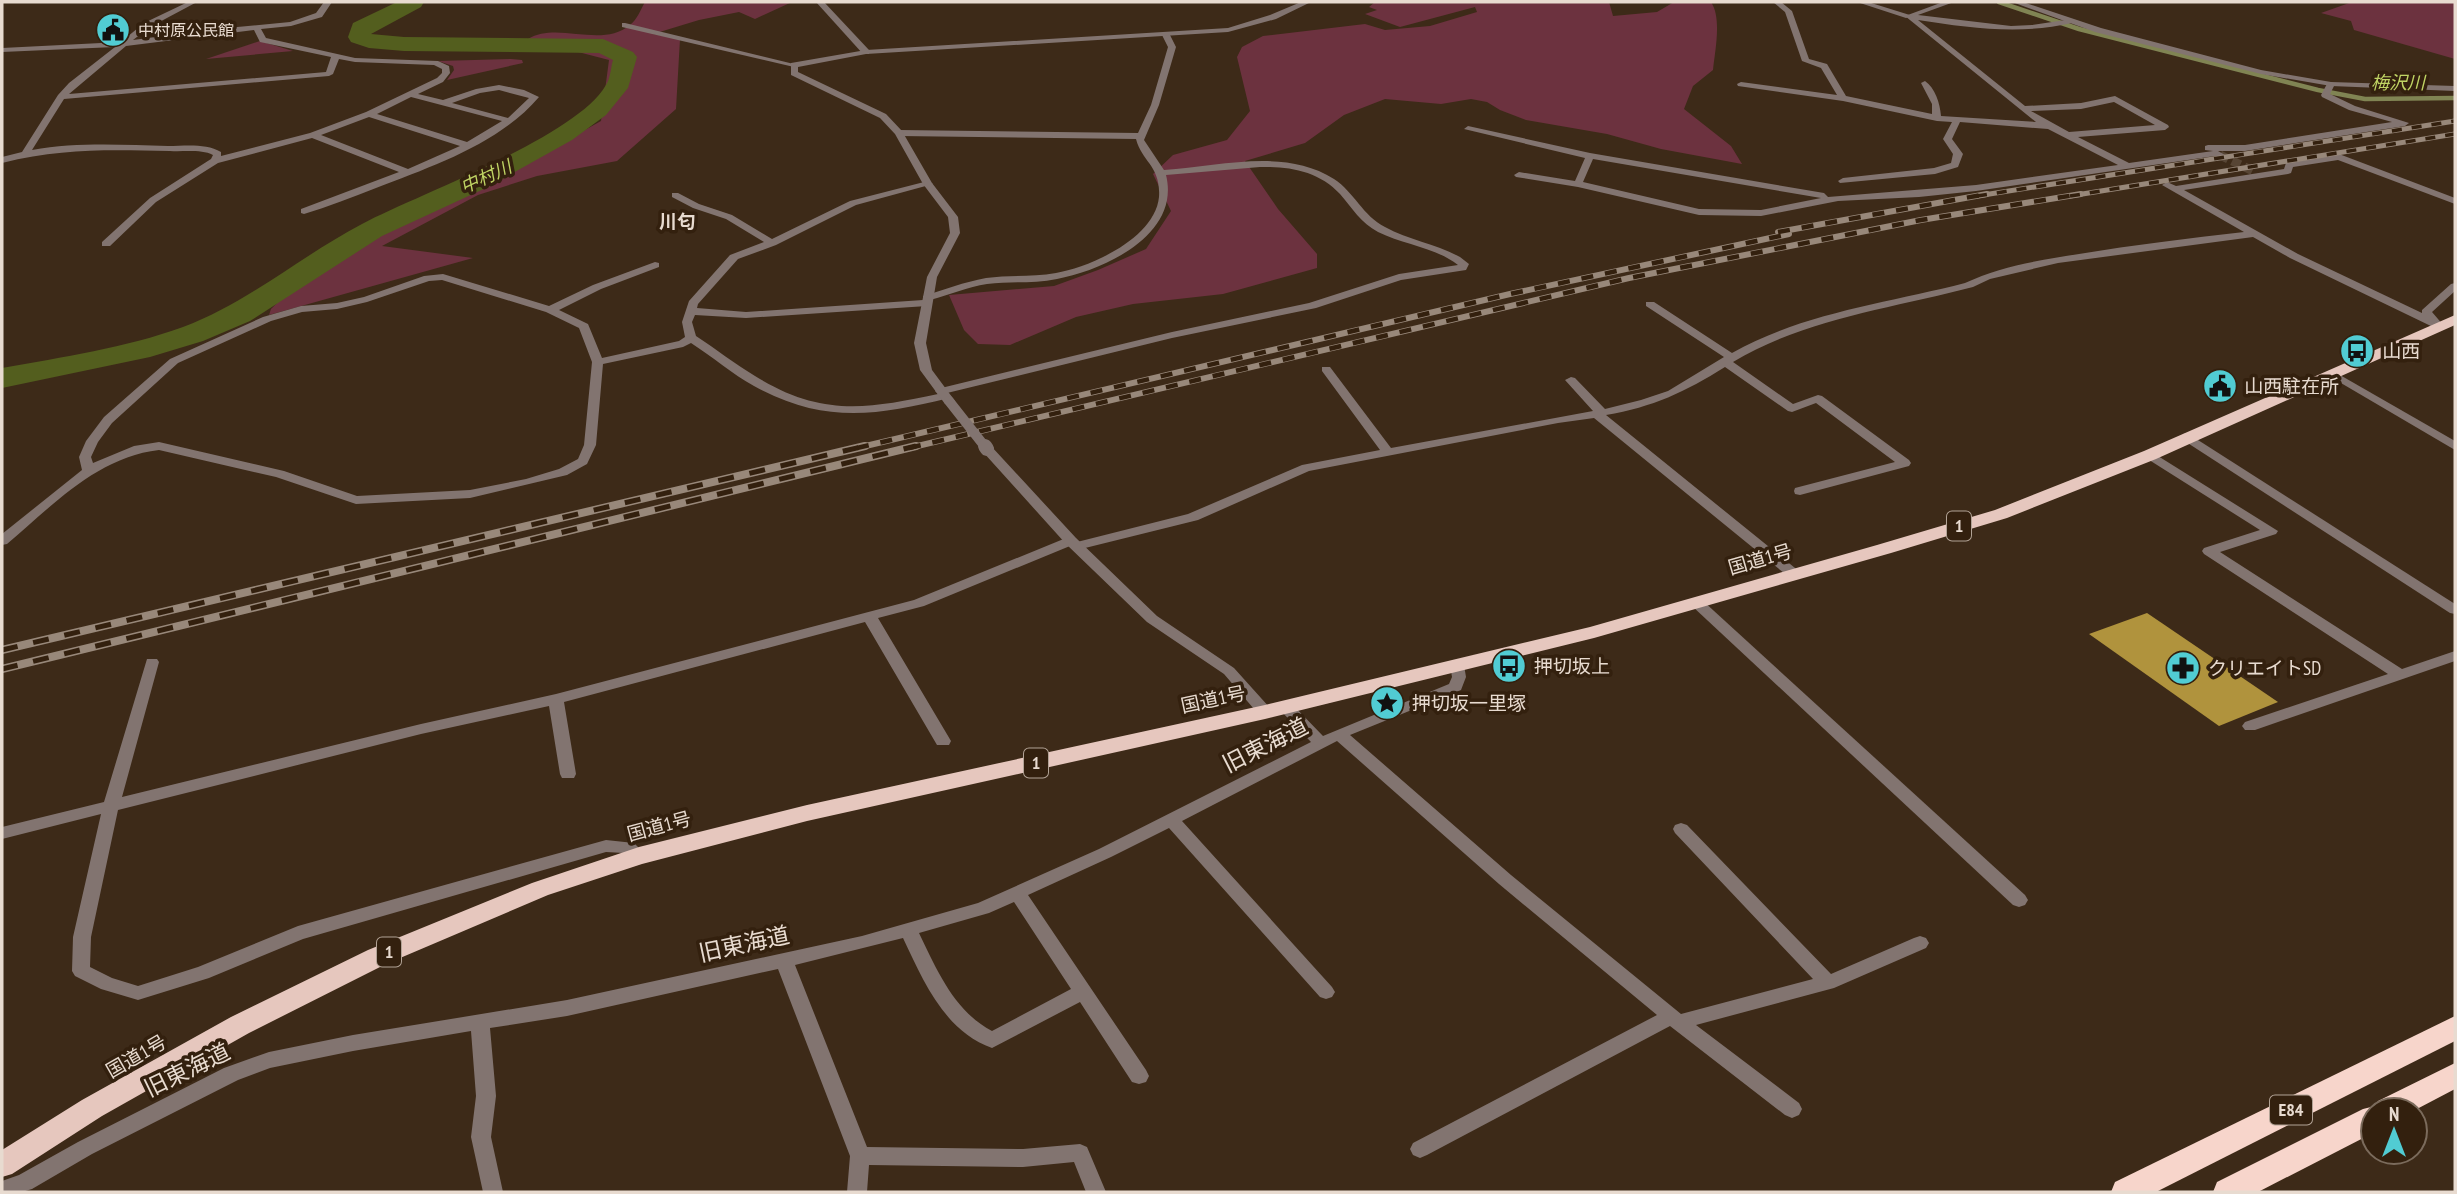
<svg xmlns="http://www.w3.org/2000/svg" width="2457" height="1194" font-family="'PT Sans Narrow','Noto Sans JP',sans-serif">
  <rect width="100%" height="100%" fill="#3d2a18"/>
  <g fill="#6c323f">
    <path d="M645,2H792L755,19L739,12L699,20L653,34L680,39L676,109L617,161L537,176L478,195L382,246L473,258L269,315L271,309L346,235L522,165L601,121L609,60L528,39C558,21 601,49 630,25C637,20 641,9 645,2Z"/>
    <path d="M1375,2H1609L1613,16L1657,12L1674,2H1711C1722,18 1715,51 1713,70L1693,86L1684,109L1731,146L1742,164L1661,149L1607,134L1526,120L1500,110L1487,102L1471,99L1441,104L1385,99L1344,115L1305,143L1245,161L1278,209L1317,254V268L1223,294L1133,304L1076,317L1010,345L978,344L964,330L949,295L1054,286L1098,270L1146,249L1171,211L1153,174L1173,155L1227,140L1250,111L1237,57L1242,47L1263,36L1365,24L1385,30L1430,26L1477,12L1475,7L1400,27L1365,14L1377,10L1369,7Z"/>
    <path d="M2352,2H2455V59L2354,30L2351,21L2321,13Z"/>
    <path d="M260,41L293,51L206,59Z"/>
    <path d="M511,59L522,60L523,63L447,80L454,70L453,66L438,61Z"/>
  </g>
  <g fill="none" stroke-linecap="round" stroke-linejoin="round">
    <path stroke="#808453" stroke-width="4.5" d="M1999,2L2079,29L2318,90L2365,99L2455,98"/>
    <path fill="#535e1e" fill-rule="evenodd" d="M397,2H424L421,7L371,34L404,37L603,39L633,52L637,57L628,88L606,115L572,140L488,187L382,236L250,321L203,341L150,357L2,388V368C63,357 125,348 183,327C249,302 301,256 362,224C416,195 585,134 608,81C611,74 611,66 613,60L599,53L404,51L369,48L351,42L348,37L353,23Z"/>
  </g>
  <path fill="#b0933d" d="M2147,613L2278,702L2219,726L2089,634Z"/>
  <g fill="none" stroke-linecap="round" stroke-linejoin="round">
    <path stroke="#574534" stroke-width="9" stroke-dasharray="9 4.5" stroke-linecap="butt" d="M2220,155L2253,171"/>
    <g fill="#827470" fill-rule="evenodd">
      <path d="M188,2H197L150,27L133,40L216,29L290,22L316,13L324,2H332L322,17L291,26L261,29L266,38L355,58L438,61L449,66L450,73L443,82L418,94L443,100L476,89L499,85L524,90L539,97C499,144 433,166 376,188C352,197 328,207 304,214L301,213V209L399,172L312,138L218,163L156,202L110,246H102V242L150,198L211,159L213,155C201,149 183,152 170,151C108,150 63,148 2,163V157L22,152L58,95L69,83L115,47L2,52V48L121,42L144,23ZM254,30L260,42L331,57L326,72L69,94L126,46ZM339,59L355,62L434,65L442,69V73L437,78L366,112L310,133L221,156V152C206,143 185,146 168,146C122,145 77,142 32,150L64,99L329,76L333,74ZM499,90L529,98L508,118L452,103L480,93ZM411,97L502,121L467,142L377,114ZM369,117L460,146L408,169L321,135Z"/>
      <path d="M816,2H824L869,50V54H863Z"/>
      <path d="M1773,2H1781L1792,11L1809,59L1827,64L1846,96L1932,114V104L1921,83L1925,81C1935,88 1940,103 1941,116L2036,122L1905,16L1943,2H1954L1918,15L2011,26L2032,25L2072,19V23C2020,35 1970,28 1918,20L2025,106L2081,103L2115,96L2168,125L2169,127L2165,130L2078,137L2129,163L2213,151L2205,150V146L2208,145H2245L2392,122L2349,110L2322,97L2321,95L2328,82H2331L2335,84L2330,94L2355,106L2409,123L2405,126L2245,151H2218L2225,155L2220,158L2215,156L1976,191L1919,197L1838,201L1761,216L1699,215L1578,187L1516,177L1514,175L1519,172L1575,181L1585,158L1464,129L1468,126L1590,153L1824,193L1828,197L1976,185L2118,165L2048,129L1960,122L1952,139L1963,154L1958,167L1935,174L1840,183L1838,181L1843,178L1934,168L1951,163L1953,154L1943,139L1952,122L1937,121L1843,101L1738,86L1737,84L1741,82L1837,95L1821,68L1802,61L1785,12ZM2114,102L2155,125L2069,132L2031,111L2081,109ZM1593,159L1821,198L1761,210L1699,209L1583,182Z"/>
      <path d="M625,23L798,65L794,67L622,27V23Z"/>
      <path d="M1166,33H1169L1176,47L1159,105L1144,140L1164,170C1219,167 1284,147 1334,179C1354,192 1363,216 1385,227C1409,240 1436,244 1460,257L1469,264L1466,270L1401,280L1316,308L1172,338L947,393L951,396L949,398C875,416 824,424 754,386C732,374 713,357 691,343L683,347L603,364L596,445L587,464L567,475L470,498L356,504L276,477L159,450C97,457 52,506 7,544L2,545V534L82,470L79,457L86,441L104,417L170,359L263,317L301,306L337,303L364,297L424,276L443,274L549,306L593,285L655,262L659,263V267L601,289L559,310L588,324L602,358L679,341L685,337L682,322L689,301L730,255L764,242L726,219L693,208L672,197V193H678L699,204L732,215L772,239L850,201L928,181L933,184L856,205L776,245L738,259L698,304L697,308L746,312L923,300V296C944,290 964,282 986,278C1009,275 1033,277 1056,273C1091,267 1155,238 1159,197C1161,166 1142,162 1136,139L899,136L895,133L899,130L1138,133L1151,105L1168,47L1162,35ZM1260,167C1289,166 1319,171 1340,194C1352,208 1361,223 1378,232C1404,245 1435,247 1458,265L1399,274L1309,303L1172,332L937,389L935,391L938,394C867,409 821,417 755,376C735,364 716,349 696,336L692,322L695,315L746,318L927,306L932,303L930,300C949,295 968,287 987,284C1010,281 1034,284 1057,279C1104,270 1181,235 1166,175ZM442,280L546,312L579,328L592,362L584,445L578,459L559,469L526,479L470,490L357,496L284,471L159,442L134,446L93,463L91,457L98,442L112,423L178,363L271,321L302,312L337,309L367,302L429,281Z"/>
      <path d="M2339,154L2455,198V204L2338,160L2293,167L2291,173L2288,174L2184,190L2298,254L2422,313V310L2451,284L2455,283V291L2432,312L2444,326L2443,328H2435L2290,258L2253,237L2058,263L1990,279L1973,287C1893,308 1804,319 1733,362L1793,404L1818,395L1822,396L1909,460L1911,463L1909,466L1800,495L1795,494L1794,491L1795,488L1895,462L1816,403L1792,412L1788,411L1725,367C1685,392 1653,407 1606,415L1800,572L1802,575L1800,578H1790L1594,418L1558,423L1309,471L1198,520L1077,550L1070,546L924,606L878,618L951,741L949,745H937L865,622L564,702L576,774L574,778H562L560,774L549,706L421,734L118,810L91,937L90,967L112,978L138,986L198,967L298,926L606,840L634,843L647,856L645,860L639,862L624,853L606,852L303,939L209,978L138,1000L101,989L75,976L72,971L73,937L101,814L2,839V827L104,802L147,659H157L159,662L122,797L421,724L556,694L914,600L1066,538H1076L1077,542L1188,514L1302,465L1380,450L1322,371V367H1330L1391,448L1593,411L1565,380L1571,377L1575,378L1605,409L1641,400L1668,391L1724,357L1646,306V302H1654L1732,353C1802,313 1888,303 1965,283C2001,266 2041,260 2079,254C2134,245 2189,238 2244,232L2162,185L2167,182L2176,186L2284,169L2286,163Z"/>
      <path d="M2333,371L2455,441V450L2329,376V372Z"/>
      <path d="M2187,433L2455,604V614L2450,613L2183,440L2181,437L2183,434Z"/>
      <path d="M2150,451L2278,531L2276,534L2220,552L2402,669L2455,651V661L2255,730H2245L2242,726L2245,722L2388,674L2204,554L2202,551L2204,548L2260,530L2146,458L2144,455L2146,452Z"/>
      <path d="M1697,599L1702,600L2025,895L2028,900L2025,905L2019,907L2013,905L1692,606L1690,603L1692,600Z"/>
      <path d="M1457,660L1464,665L1466,677L1461,690L1350,735L1511,875L1681,1014L1813,979L1675,833L1673,829L1675,825L1681,823L1687,825L1831,974L1914,938L1920,936L1926,938L1929,943L1926,948L1834,988L1696,1025L1799,1103L1802,1109L1799,1115L1792,1118L1785,1115L1670,1026L1427,1155L1420,1158L1413,1155L1410,1149L1413,1143L1657,1015L1499,884L1337,741L1182,821L1332,987L1335,992L1332,997L1326,999L1320,997L1169,828L1111,857L1028,895L1146,1070L1149,1076L1146,1082L1139,1084L1132,1082L1080,1002L992,1048C944,1031 923,980 903,938L795,965L867,1147L1023,1149L1080,1144L1087,1147L1106,1192H1086L1074,1162L1023,1167L869,1165L867,1192H847L850,1156L778,969L567,1016L490,1028L496,1096L491,1137L503,1192H483L471,1137L476,1096L471,1031L353,1051L270,1068L238,1080L92,1154L32,1189L22,1192H2V1181L19,1175L78,1142L224,1068L269,1052L353,1035L567,1000L862,936L978,903L1099,849L1311,742L1281,711L1278,707L1281,703H1291L1323,736L1449,684L1452,677L1450,665ZM1014,902L1071,989L992,1031C954,1011 937,970 919,933L989,913Z"/>
    </g>
    <g fill="#827470" fill-rule="evenodd">
      <path d="M1301,2H1311L1276,19L1228,32L866,54L798,67V72L886,114L902,131L932,183L958,217L960,233L937,277L926,343L932,370L955,401L949,405L945,404L920,370L914,343L927,277L950,233L948,217L923,184L895,134L880,118L791,75V63L866,50L1228,28L1270,15Z"/>
      <path d="M1857,2H1868L1913,16L1906,18Z"/>
      <path d="M2012,2H2023L2101,28L2261,70L2331,82L2455,86V91L2331,86L2261,74L2095,32Z"/>
      <path d="M987,445L991,446L1076,538L1157,616L1234,668L1270,708L1273,712L1270,716H1260L1224,674L1147,622L1066,544L983,452L981,449Z"/>
    </g>
    <path fill="#e6c7be" fill-rule="evenodd" d="M2455,315V325L2156,459L2007,518L1891,553L1594,638L1265,719L807,821L642,864L548,895L386,964L249,1033L102,1116L12,1174L2,1177V1150L82,1100L231,1017L368,950L532,883L639,847L807,805L1265,705L1590,627L1877,545L1995,510L2144,451Z"/>
    <g fill="#f7d5cb" fill-rule="evenodd">
      <path d="M2455,1016V1041L2156,1192H2111L2115,1182Z"/>
      <path d="M2455,1063V1089L2415,1110H2373V1133L2258,1192H2213L2217,1182L2363,1109L2375,1106L2378,1101Z"/>
    </g>
    <g stroke="#98887a" stroke-width="5">
      <g id="rail-far2">
        <path d="M1977,196L2455,121"/>
        <path d="M2070,196L2455,134"/>
      </g>
    </g>
    <g stroke="#98887a" stroke-width="6">
      <g id="rail-far1">
        <path d="M1778,232L1987,194"/>
        <path d="M857,448L1510,294L1789,234"/>
        <path d="M909,448L1629,278L1921,220L2081,194"/>
      </g>
    </g>
    <g stroke="#98887a" stroke-width="8">
      <g id="rail">
        <path d="M2,650L865,446"/>
        <path d="M2,669L916,446"/>
      </g>
    </g>
    <use href="#rail-far2" stroke="#33200e" stroke-width="3.5" stroke-dasharray="10" stroke-linecap="butt"/>
    <use href="#rail-far1" stroke="#33200e" stroke-width="4.5" stroke-dasharray="12" stroke-linecap="butt"/>
    <use href="#rail" stroke="#33200e" stroke-width="5" stroke-dasharray="16" stroke-linecap="butt"/>
    <path stroke="#827470" stroke-width="10" d="M949,401L986,448"/>
    <path stroke="#827470" stroke-width="14" d="M985,446L987,449"/>
  </g>
  <defs>
    <g id="civic-disc" transform="scale(1.75)"><circle r="9.5" fill="#51ccd3" stroke="#33200e"/><path d="M-.6-6.5H3V-4.5H.6V-3L4-1V1h2V6H-6V1h2V-1L-.6-3ZM-1.2 2.5V6h2.4V2.5Z" fill="#111"/></g>
    <g id="bus-disc" transform="scale(1.75)"><circle r="9.5" fill="#51ccd3" stroke="#33200e"/><path d="M-5-6H5V4H4V6H2V4H-2V6H-4V4H-5ZM-3.5-4V0h7V-4ZM-3.5 1.2v1.5H-2V1.2ZM2 1.2v1.5H3.5V1.2Z" fill="#111"/></g>
    <g id="pharmacy-disc" transform="scale(1.75)"><circle r="9.5" fill="#51ccd3" stroke="#33200e"/><path d="M-2-6h4v4h4v4h-4v4h-4v-4h-4v-4h4Z" fill="#111"/></g>
    <g id="sight-disc" transform="scale(1.75)"><circle r="9.5" fill="#51ccd3" stroke="#33200e"/><path d="M0-6L1.8-2.2L6-1.7L2.9 1.2L3.7 5.4L0 3.3L-3.7 5.4L-2.9 1.2L-6-1.7L-1.8-2.2Z" fill="#111"/></g>
  </defs>
  <g fill-rule="evenodd">
    <use href="#civic-disc" x="113" y="30"/>
    <use href="#bus-disc" x="2357" y="351"/>
    <use href="#civic-disc" x="2220" y="386"/>
    <use href="#bus-disc" x="1509" y="666"/>
    <use href="#pharmacy-disc" x="2183" y="668"/>
    <use href="#sight-disc" x="1387" y="703"/>
  </g>
  <g text-anchor="middle" stroke-width="7" stroke-linejoin="round" paint-order="stroke">
    <g font-size="16" fill="#e8dbd0" stroke="#33200e" text-anchor="start">
      <text x="138" y="36">中村原公民館</text>
    </g>
    <g font-size="18" font-style="italic" fill="#c0d464" stroke="#33200e">
      <text x="2398" y="89">梅沢川</text>
      <text transform="translate(486 177) rotate(-25)" y="6">中村川</text>
    </g>
    <g font-size="18" font-weight="bold" fill="#e8dbd0" stroke="#33200e">
      <text x="677" y="228">川匂</text>
    </g>
    <g fill="#33200e" stroke="#b2a396" stroke-width="2">
      <rect x="1947" y="511.5" width="24" height="29" rx="5"/>
      <rect x="1024" y="748.5" width="24" height="29" rx="5"/>
      <rect x="377" y="937.5" width="24" height="29" rx="5"/>
      <rect x="2270" y="1095.5" width="42" height="29" rx="5"/>
    </g>
    <g font-size="18" font-weight="bold" fill="#e8dbd0">
      <text x="1959" y="532">1</text>
      <text x="1036" y="769">1</text>
      <text x="389" y="958">1</text>
      <text x="2291" y="1116">E84</text>
    </g>
    <g font-size="19" fill="#e8dbd0" stroke="#33200e" text-anchor="start">
      <text x="2382" y="358">山西</text>
      <text x="2244" y="393">山西駐在所</text>
      <text x="1534" y="673">押切坂上</text>
      <text x="2208" y="675">クリエイトSD</text>
      <text x="1412" y="710">押切坂一里塚</text>
    </g>
    <g font-size="19" fill="#e8dbd0" stroke="#33200e">
      <text transform="translate(1760 559) rotate(-16)" y="7">国道1号</text>
      <text transform="translate(1213 699) rotate(-12)" y="7">国道1号</text>
      <text transform="translate(659 826) rotate(-15)" y="7">国道1号</text>
      <text transform="translate(136 1056) rotate(-30)" y="7">国道1号</text>
    </g>
    <g font-size="23" fill="#e8dbd0" stroke="#33200e">
      <text transform="translate(1265 745) rotate(-27)" y="8">旧東海道</text>
      <text transform="translate(744 944) rotate(-12)" y="8">旧東海道</text>
      <text transform="translate(187 1070) rotate(-26)" y="8">旧東海道</text>
    </g>
  </g>
  <rect width="2457" height="1194" fill="none" stroke="#e8dbd0" stroke-width="7"/>
  <g transform="translate(2394 1131)"><circle r="33" fill="#33200e" stroke="#7b6b5c" stroke-width="2"/>
  <path d="M0-5L12 26L0 18L-12 26Z" fill="#51ccd3"/>
  <text y="-10" font-size="19" font-weight="bold" text-anchor="middle" fill="#e8dbd0">N</text>
  </g>
</svg>
